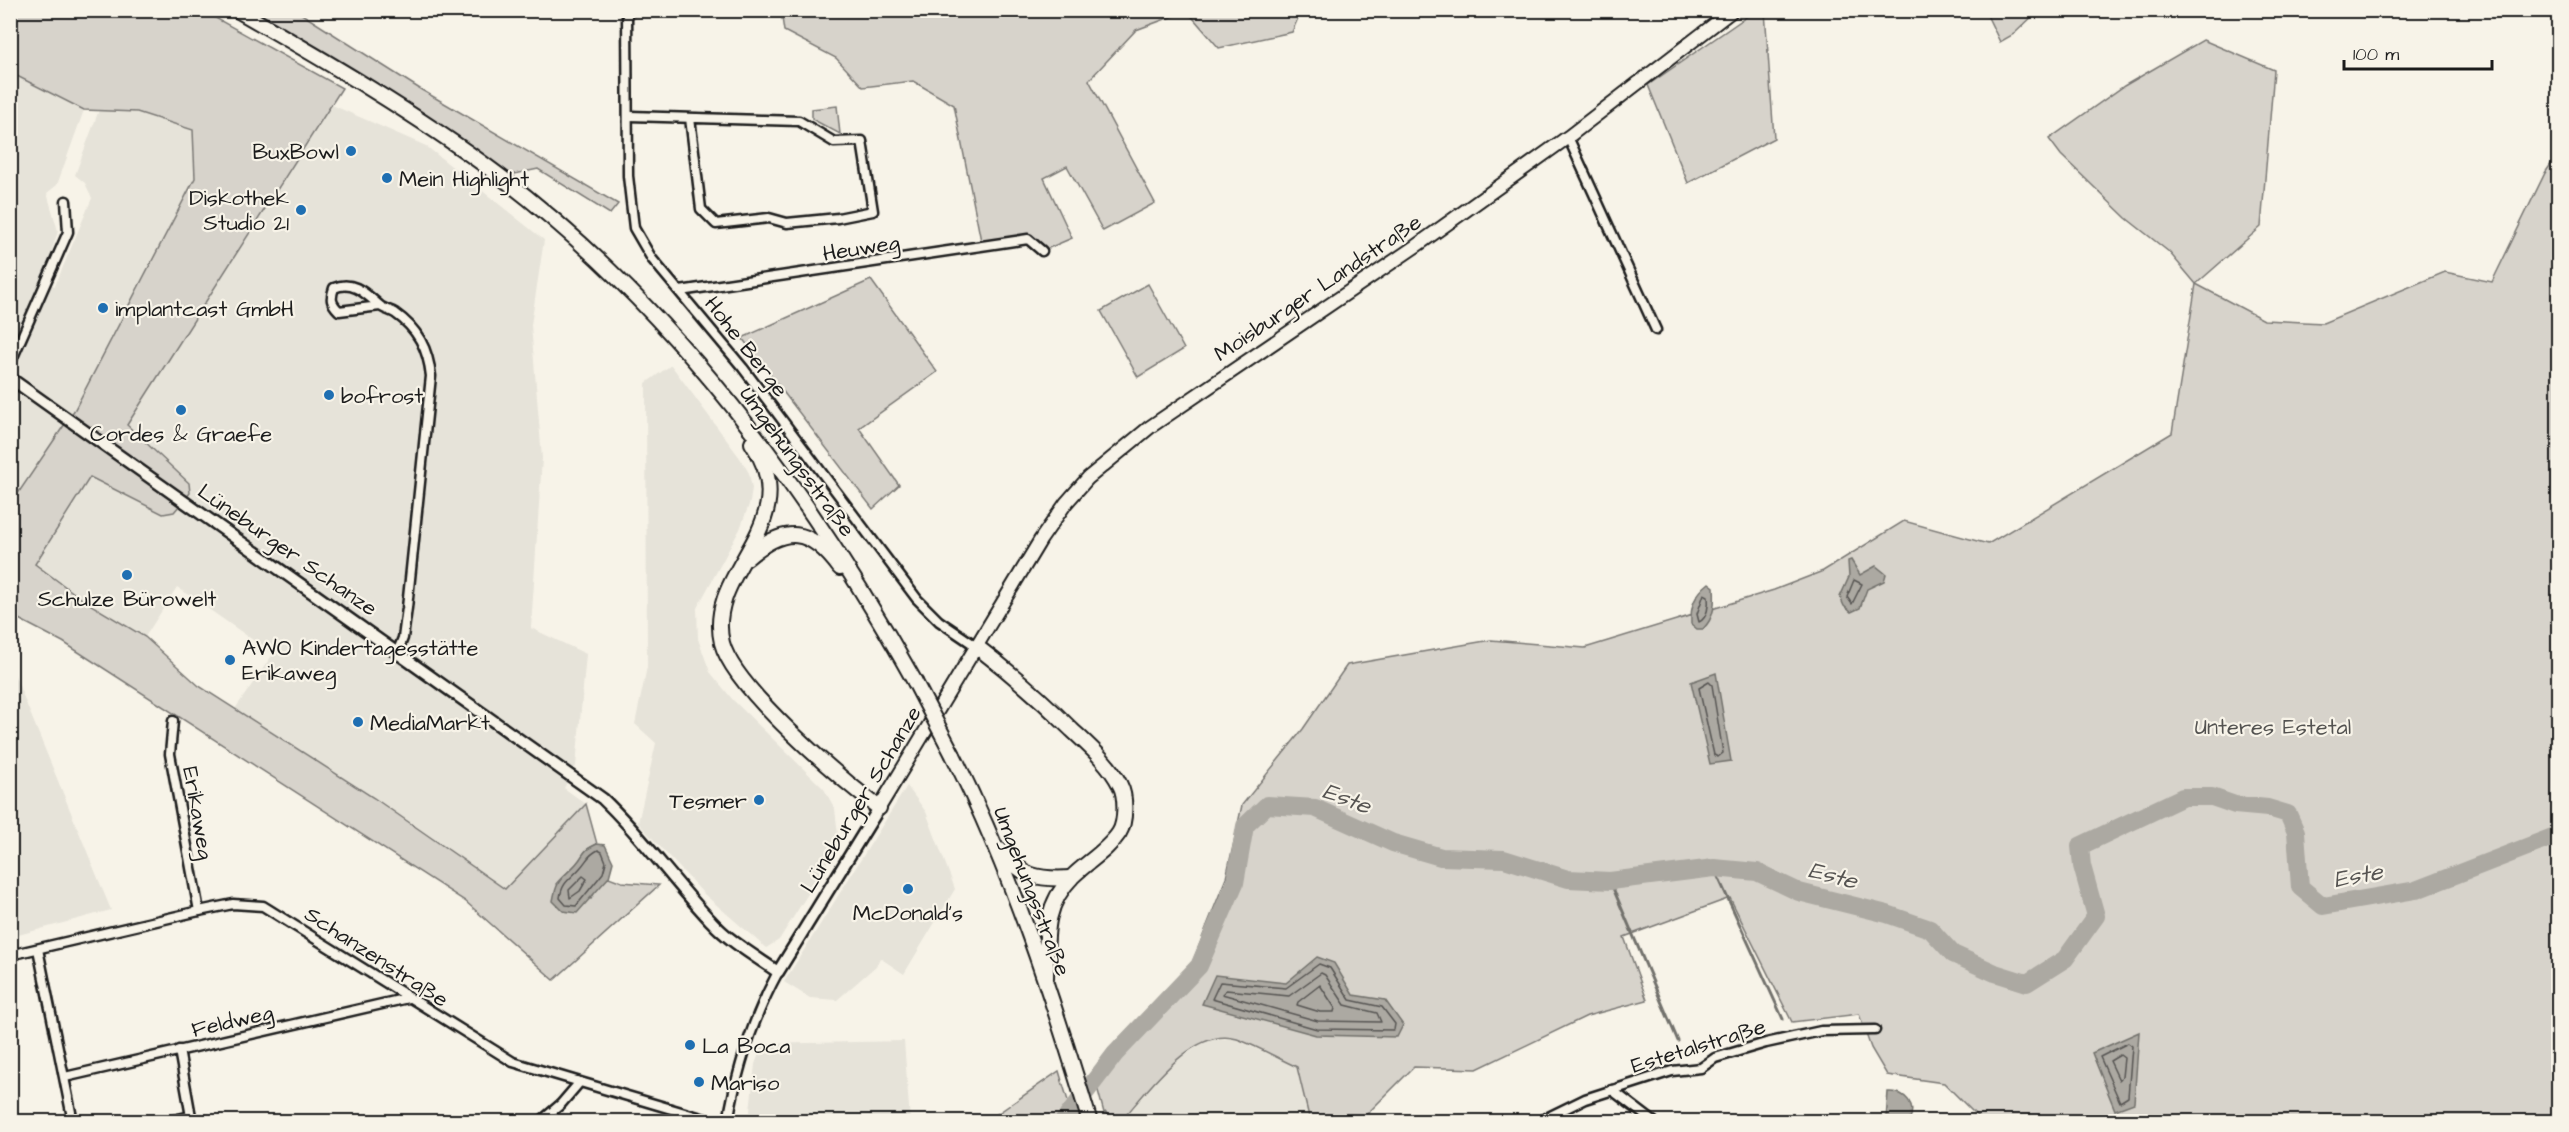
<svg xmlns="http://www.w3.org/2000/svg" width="2569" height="1132" font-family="'Architects Daughter',sans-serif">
  <rect width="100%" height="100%" fill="#f7f3e8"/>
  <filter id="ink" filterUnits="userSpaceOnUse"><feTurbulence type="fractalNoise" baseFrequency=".0167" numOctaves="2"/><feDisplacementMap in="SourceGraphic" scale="12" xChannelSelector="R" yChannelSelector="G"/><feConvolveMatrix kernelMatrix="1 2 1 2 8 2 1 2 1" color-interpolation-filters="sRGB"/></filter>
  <g filter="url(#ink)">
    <g fill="#e6e3d9">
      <path d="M10,73L84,110L57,185L47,193L58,231L42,282L55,286L92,198L85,183L75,175L99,110L137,112L193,131L195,178L75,409L19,492L11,497Z"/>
      <path d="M332,105L426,146L544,240L531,325L542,458L531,628L586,654L576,766L564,788L586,804L505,889L374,798L235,709L273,654L177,587L145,637L86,602L35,563L90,477L163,514L189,483L127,425Z"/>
      <path d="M671,365L740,458L749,473L752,488L750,502L740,529L697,608L698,639L710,672L733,700L824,789L835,809L838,835L826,865L779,940L766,948L704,894L638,823L656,743L635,724L647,667L646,383Z"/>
      <path d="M10,664L111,910L11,937H10Z"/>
      <path d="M907,786L926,812L955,889L904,974L880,958L876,966L837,1000L810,998L784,982Z"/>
      <path d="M1210,1039H1235L1297,1067L1310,1121L1121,1122L1174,1061Z"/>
      <path d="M904,1041L910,1121H749L755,1064L763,1044Z"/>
    </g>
    <g fill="#d7d3cb" stroke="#7a7874" stroke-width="1.5">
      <path d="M11,11H203L342,88L127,425L189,483L190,493L174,512L163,514L90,477L35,564L86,602L145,637L199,686L374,798L505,889L586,804L597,844C582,851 586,852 577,863C570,871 562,876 556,884L591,899L599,885L609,877L622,882L659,885L554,980L465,901L63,642L11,615L10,497L19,492L75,409L195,178L193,130L137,112L84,110L11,73Z"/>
      <path d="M253,11H297L420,89L618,204L610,214L538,169L510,175L345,65Z"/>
      <path d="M781,11H1301L1292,32L1219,48L1187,11L1136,30L1089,80L1155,203L1103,231L1067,166L1044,178L1072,238L1042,251L1028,239L981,241L954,105L913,81L863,87L836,58L784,31Z"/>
      <path d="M1755,11H1765L1774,138L1688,183L1648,85Z"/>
      <path d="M1985,11H2038L2014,34L2000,42Z"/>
      <path d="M2203,40L2274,70L2261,227L2196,284L2264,320L2323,323L2445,272L2492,282L2545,173L2558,154V1121L2151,1122L2147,1114L2135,1122L1982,1121L1944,1083L1887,1075L1871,1048L1859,1014L1792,1022L1730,898L1624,937L1647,1000L1587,1016L1477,1069L1414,1067L1360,1121H1310L1297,1067C1277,1058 1257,1046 1237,1039C1193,1025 1146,1093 1121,1121H1109L1106,1112L1104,1113L1093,1072L1109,1049L1192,963L1226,878L1242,805L1303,729L1347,665L1491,640L1585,648L1774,590L1823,571L1904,521L1988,544L2172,433L2196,284L2169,252L2126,218L2061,155L2049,139L2124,86Z"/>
      <path d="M837,106L840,134L812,119V109Z"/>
      <path d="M871,280L937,372L859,428L899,485L873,509L742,338Z"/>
      <path d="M1148,284L1184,349L1138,377L1101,311Z"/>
      <path d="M1059,1071L1074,1121H987Z"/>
    </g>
    <g fill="#aca9a2" stroke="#72716c" stroke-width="1.5">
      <path d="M1851,560L1860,575L1876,566L1886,574L1884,581L1867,589L1860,608L1851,612L1844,606L1840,597L1849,577L1848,561Z"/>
      <path d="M1709,583L1714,587C1715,603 1715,617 1703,629H1697L1691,624C1690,606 1695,594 1709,583Z"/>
      <path d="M1716,673L1731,761L1710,764L1691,682Z"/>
      <path d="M597,844L605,845L613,862L609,877L577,913L563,911L553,901C557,878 562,879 576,864C587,852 580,852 597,844Z"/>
      <path d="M1317,957L1334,963L1353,995L1385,1000L1403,1025L1397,1037L1316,1035L1202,1004L1215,975L1286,983Z"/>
      <path d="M2139,1032L2134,1103L2115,1110L2092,1053Z"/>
      <path d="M1888,1092C1906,1091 1917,1105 1909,1121L1886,1120Z"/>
    </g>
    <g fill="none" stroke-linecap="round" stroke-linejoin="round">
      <g stroke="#565452" stroke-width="1.5">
        <path d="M1854,580L1862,584L1852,604L1847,597Z"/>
        <path d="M1704,594L1708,596C1709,604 1708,618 1699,622L1697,614Z"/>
        <path d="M1709,682L1712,685L1723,753L1718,757L1714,755L1699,688Z"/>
        <path d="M598,850L602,852L606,862L603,873L576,906L566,905L560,898C562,881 571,879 581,867C588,859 588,855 598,850Z"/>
        <path d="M583,876L587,879L580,891L570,898L569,890Z"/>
        <path d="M1319,964L1330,968L1350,1000L1382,1007L1395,1024L1394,1030L1317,1029L1212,999L1220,982L1286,988Z"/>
        <path d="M1321,973L1325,975L1345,1005L1377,1013L1381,1022L1318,1021L1222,994L1226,990L1289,996Z"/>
        <path d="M1320,985L1335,1008L1334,1012H1320L1297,1005L1298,1002Z"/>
        <path d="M2128,1043L2132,1046L2128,1097L2120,1102L2100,1057Z"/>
        <path d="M2120,1055L2124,1058L2122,1077L2119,1080L2110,1061Z"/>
      </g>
      <g stroke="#72716c" stroke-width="3">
        <path d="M1714,868L1783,1019"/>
        <path d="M1610,881L1678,1041"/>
      </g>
      <path stroke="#aca9a2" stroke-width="18" d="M1063,1122L1115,1054L1199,966L1235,883L1245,826L1267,805L1315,808L1393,843L1441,857L1504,859L1568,879L1610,881L1714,868L1757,872L1799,892L1887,914L1930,929L1953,954L1995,973L2027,983L2065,959L2096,916L2082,866L2080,846L2183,797H2212L2235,805L2268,808L2288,814L2296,832L2300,887L2323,906L2416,890L2558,835"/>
      <g stroke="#1c1c1c" stroke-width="13">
        <g id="minor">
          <path d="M627,10L628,176L634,228L652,259L743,368L917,599L939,621L976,646"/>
          <path d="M630,116L799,121L834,142L862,141L873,211L838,218L787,223L769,218L716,224L701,209L690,118"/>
          <path d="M1568,137L1656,330"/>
          <path d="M680,291L1028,239L1042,251"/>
          <path d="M380,306L339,311C331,303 330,299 334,288C353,280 365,293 379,305C383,309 390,310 395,313C418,329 428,349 431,376L407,608L403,638L397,653"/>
          <path d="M10,364L68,232L66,201"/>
          <path d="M173,721L170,754L199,911"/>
          <path d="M38,949L73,1122"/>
          <path d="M10,955L199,911L233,904L263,906L513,1062L715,1122"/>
          <path d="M179,1050L192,1122"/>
          <path d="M65,1077L408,998"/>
          <path d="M1612,1090L1654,1122"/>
          <path d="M165,1122L191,1116"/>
          <path d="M540,1122L561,1104L579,1083"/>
          <path d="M728,1122C737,1068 752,1020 778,972"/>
          <path d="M1538,1122L1585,1099L1672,1071L1701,1068L1715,1058L1766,1043L1821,1031L1875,1030"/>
        </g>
      </g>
      <g stroke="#1c1c1c" stroke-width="15">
        <path id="tertiary" d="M10,378L603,799C643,837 674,882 711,921C730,942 755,956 778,972L879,808"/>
      </g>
      <g stroke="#1c1c1c" stroke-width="16">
        <path id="secondary" d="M879,808L1041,539L1066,503L1088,478L1150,427L1416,246L1568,137L1733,10"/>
      </g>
      <g stroke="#1c1c1c" stroke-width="18">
        <g id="primary">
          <path d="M237,10C326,61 415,113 497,174C675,308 807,489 915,682"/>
          <path d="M752,443C808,525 704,569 722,643C734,689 840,778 879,808"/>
          <path d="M747,558C785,525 810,527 840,568"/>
          <path d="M976,646C1010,672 1042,700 1072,730C1089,746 1109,763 1120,785C1126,796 1126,822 1119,833C1107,851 1087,862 1072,877C1042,908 1047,939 1046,978"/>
          <path d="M953,755C1012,872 1052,997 1090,1122"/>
          <path d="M1000,850C1022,877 1038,880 1071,878"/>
        </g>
      </g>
      <use href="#minor" stroke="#f7f3e8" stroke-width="8"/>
      <use href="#tertiary" stroke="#f7f3e8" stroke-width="10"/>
      <use href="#secondary" stroke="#f7f3e8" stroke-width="12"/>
      <use href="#primary" stroke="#f7f3e8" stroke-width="14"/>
      <g stroke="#1c1c1c" stroke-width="18" stroke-linecap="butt">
        <path id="primary-bridge" d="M915,682L953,755"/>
      </g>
      <use href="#primary-bridge" stroke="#f7f3e8" stroke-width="14"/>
    </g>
  </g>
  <g fill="#1f6fb2" stroke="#f7f3e8" stroke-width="2">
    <circle cx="351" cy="151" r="6"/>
    <circle cx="387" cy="178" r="6"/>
    <circle cx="301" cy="210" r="6"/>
    <circle cx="103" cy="308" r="6"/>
    <circle cx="329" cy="395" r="6"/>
    <circle cx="181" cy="410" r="6"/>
    <circle cx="127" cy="575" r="6"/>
    <circle cx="230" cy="660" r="6"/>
    <circle cx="358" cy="722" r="6"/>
    <circle cx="759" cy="800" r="6"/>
    <circle cx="908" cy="889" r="6"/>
    <circle cx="690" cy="1045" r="6"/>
    <circle cx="699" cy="1082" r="6"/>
  </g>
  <g text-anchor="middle" stroke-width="4.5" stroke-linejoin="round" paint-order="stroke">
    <g font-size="22" fill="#1c1c1c" stroke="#f7f3e8" text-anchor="start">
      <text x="339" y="159" text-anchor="end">BuxBowl</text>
      <text x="399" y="186">Mein Highlight</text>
      <text x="289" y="205" text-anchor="end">Diskothek<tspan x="289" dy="25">Studio 21</tspan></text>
      <text x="115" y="316">implantcast GmbH</text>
      <text x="341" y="403">bofrost</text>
      <text x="181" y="441" text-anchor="middle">Cordes &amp; Graefe</text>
      <text x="127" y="606" text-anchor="middle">Schulze Bürowelt</text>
      <text x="242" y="655">AWO Kindertagesstätte<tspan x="242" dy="25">Erikaweg</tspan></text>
      <text x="370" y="730">MediaMarkt</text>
      <text x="747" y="808" text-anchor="end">Tesmer</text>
      <text x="908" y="920" text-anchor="middle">McDonald's</text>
      <text x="702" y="1053">La Boca</text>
      <text x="711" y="1090">Mariso</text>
    </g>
    <g font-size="22" fill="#1c1c1c" stroke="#f7f3e8">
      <text transform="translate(861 247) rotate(-9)" y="8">Heuweg</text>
      <text transform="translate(1317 287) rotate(-34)" y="8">Moisburger Landstraße</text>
      <text transform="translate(747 346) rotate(52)" y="8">Hohe Berge</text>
      <text transform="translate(798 461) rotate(54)" y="8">Umgehungsstraße</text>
      <text transform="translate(288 549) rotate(35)" y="8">Lüneburger Schanze</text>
      <text transform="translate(860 799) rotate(-59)" y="8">Lüneburger Schanze</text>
      <text transform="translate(199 813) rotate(80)" y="8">Erikaweg</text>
      <text transform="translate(1033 891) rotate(69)" y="8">Umgehungsstraße</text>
      <text transform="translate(377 956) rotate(33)" y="8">Schanzenstraße</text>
      <text transform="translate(232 1020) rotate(-13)" y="8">Feldweg</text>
      <text transform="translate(1698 1045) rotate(-17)" y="8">Estetalstraße</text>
    </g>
    <g font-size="22" fill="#545351" stroke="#f7f3e8">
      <text x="2273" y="734">Unteres Estetal</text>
    </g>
    <g font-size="24" font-style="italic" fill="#565452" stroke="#f7f3e8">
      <text transform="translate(1347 798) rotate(21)" y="8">Este</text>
      <text transform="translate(1833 875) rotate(15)" y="8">Este</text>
      <text transform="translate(2358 875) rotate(-10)" y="8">Este</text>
    </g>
  </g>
  <rect width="2569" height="1132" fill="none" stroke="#f7f3e8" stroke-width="36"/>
  <rect x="18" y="18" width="2533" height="1096" fill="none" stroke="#1c1c1c" stroke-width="2" filter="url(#ink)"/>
  <path d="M2344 60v9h148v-9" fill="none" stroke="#1c1c1c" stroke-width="3"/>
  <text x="2353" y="60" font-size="18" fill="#1c1c1c" stroke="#f7f3e8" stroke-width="4.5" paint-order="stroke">100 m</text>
</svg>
